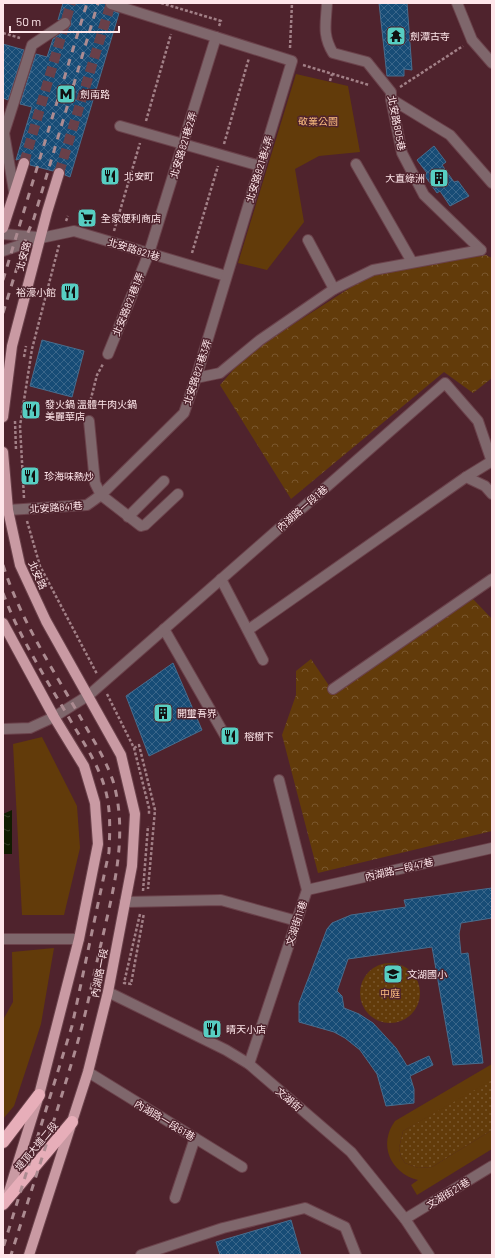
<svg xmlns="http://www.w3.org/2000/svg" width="495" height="1258" font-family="Barlow,'Noto Sans TC',sans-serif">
  <defs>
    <pattern id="grass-dots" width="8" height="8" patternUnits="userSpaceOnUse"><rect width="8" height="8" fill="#623b0a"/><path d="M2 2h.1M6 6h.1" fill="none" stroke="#7a572e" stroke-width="1.8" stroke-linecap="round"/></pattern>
    <pattern id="forest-crowns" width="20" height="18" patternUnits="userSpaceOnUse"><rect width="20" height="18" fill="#623b0a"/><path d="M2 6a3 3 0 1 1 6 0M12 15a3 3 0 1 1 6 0" fill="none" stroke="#7a572e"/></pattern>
    <pattern id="water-ripples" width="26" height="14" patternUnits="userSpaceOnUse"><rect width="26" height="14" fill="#111c00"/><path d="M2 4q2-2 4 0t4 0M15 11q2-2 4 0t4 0" fill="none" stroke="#353d25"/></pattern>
    <pattern id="building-cross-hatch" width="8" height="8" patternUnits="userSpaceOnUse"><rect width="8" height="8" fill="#174c76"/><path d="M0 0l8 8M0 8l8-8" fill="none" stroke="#3a668a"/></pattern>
  </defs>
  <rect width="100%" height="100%" fill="#4f232d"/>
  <g fill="url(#grass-dots)">
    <circle cx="390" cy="993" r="30"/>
    <path d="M489,1080H492V1130L432,1167L418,1168L405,1163L401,1157L399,1148L403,1131Z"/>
  </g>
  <g fill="url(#forest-crowns)">
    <path d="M486,255L492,258V378L473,393L444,372L291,499L220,385L247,354L370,275Z"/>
    <path d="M473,599L492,619V831L318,873L282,735L296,695V671L311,659L334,693Z"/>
  </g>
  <g fill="#623b0a">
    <path d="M296,74L348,86L360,152L319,156L295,169L304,222L267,270L238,263Z"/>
    <path d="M42,737L77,806L80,848L64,915H22L13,744Z"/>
    <path d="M54,948L41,1024L14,1106L3,1119V1020L13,1002L12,952Z"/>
    <path d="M492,1064V1080L403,1131L399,1148L401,1157L405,1163L418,1168L432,1167L492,1130V1149L417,1195L411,1185L418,1180C390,1173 378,1144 395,1121Z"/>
  </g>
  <path fill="url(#water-ripples)" d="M12,810V854H3V814Z"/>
  <g fill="url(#building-cross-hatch)" stroke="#486d8e">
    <path d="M63,3H105L107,9L119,13L70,177L65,175L64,169L61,167L55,168L53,171L30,165L29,159L26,157L16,160L32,107L20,104L36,54L47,57L53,39L71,26V20L68,17L58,20Z"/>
    <path d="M379,3H407L412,70L404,69V76H387Z"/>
    <path d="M3,44L24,50L8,100L3,98Z"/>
    <path d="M434,146L446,162L442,165L454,182L458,181L469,196L450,206L440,191L437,193L425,176L427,173L417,160Z"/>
    <path d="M42,340L84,351L72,397L30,386Z"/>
    <path d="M173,663L202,730L149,756L126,696Z"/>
    <path d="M492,888V918L461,923L459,934L461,954L468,953L483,1063L453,1065L432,947L348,959L337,991L342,996L344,1008L359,1014L373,1023L396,1048L407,1066L429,1056L433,1065L410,1076L414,1089V1103L386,1106L377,1074L360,1050L345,1038L334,1032L299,1022V1003L327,929L332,923L351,915L406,907L404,900Z"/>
    <path d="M291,1220L301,1255H220L216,1242Z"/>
  </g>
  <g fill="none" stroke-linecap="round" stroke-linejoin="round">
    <g stroke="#694049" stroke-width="10" stroke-dasharray="10 5" stroke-linecap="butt">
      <path d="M24,163L71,3"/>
      <path d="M59,173L111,3"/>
    </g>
    <g stroke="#6b424b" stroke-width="12">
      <g id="minor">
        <path d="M327,3C326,23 322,35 333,53L367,62L391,92V99L402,153L424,195L481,250"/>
        <path d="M457,3L472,40L492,63"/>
        <path d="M391,99L450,135L492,183"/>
        <path d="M120,126L260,166"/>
        <path d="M356,164L412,262"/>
        <path d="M14,191L4,133L32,45L65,23"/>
        <path d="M3,234L37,237"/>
        <path d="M308,240L334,289"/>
        <path d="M3,251L41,238L74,231L226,276"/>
        <path d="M108,354L149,253L216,37"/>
        <path d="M196,378L220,373L260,340L334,289L373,270L481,250"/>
        <path d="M89,421L95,483L101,495L141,526L145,525L178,494"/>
        <path d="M466,477L492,461"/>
        <path d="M8,510L87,505L101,495L184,413L196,378L292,61L111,4"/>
        <path d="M128,517L164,481"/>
        <path d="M221,579L263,660"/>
        <path d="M164,629L227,739"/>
        <path d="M248,630L466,477L485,486L492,494"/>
        <path d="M333,689L492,579"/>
        <path d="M3,729L30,728L54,717L89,695L445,383L478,421L492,462"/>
        <path d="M307,890L492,848"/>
        <path d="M125,902L221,900L297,921"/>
        <path d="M3,939H79"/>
        <path d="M108,992L226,1050L249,1064L351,1152L405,1219L429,1255"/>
        <path d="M249,1064L307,890L279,780"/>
        <path d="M88,1072L242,1167"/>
        <path d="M175,1198L195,1138"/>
        <path d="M405,1219L492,1166"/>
        <path d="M141,1255L223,1228L305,1208L345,1227L356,1255"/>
      </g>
    </g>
    <g stroke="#6b424b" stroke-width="12">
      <g id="major">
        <path d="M3,228L24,163"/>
        <path d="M3,417L12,346L47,212L59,173"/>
        <path d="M3,452L8,510L20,565L46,621L121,755L135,814L132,866L108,992L88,1072L29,1255"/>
        <path d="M3,623L54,717L84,766L95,803L98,844L79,939L39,1095L7,1198"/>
      </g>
    </g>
    <g stroke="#6b424b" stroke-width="14">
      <g id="highway">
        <path d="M3,1142L39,1095"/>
        <path d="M3,1204L72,1122"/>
      </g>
    </g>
    <g stroke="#a28087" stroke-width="2.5" stroke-dasharray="3 2" stroke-linecap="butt">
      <path d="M161,3L221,21L219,26"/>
      <path d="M3,33L20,38"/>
      <path d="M290,48L292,3"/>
      <path d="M303,65L369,85"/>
      <path d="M330,81L332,74"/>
      <path d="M400,87L463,46"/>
      <path d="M146,121L171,34"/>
      <path d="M224,144L249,58"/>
      <path d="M66,221L68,216"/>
      <path d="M114,231L140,143"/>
      <path d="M192,253L218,166"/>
      <path d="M24,357L26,346"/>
      <path d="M88,410L97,375L103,364"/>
      <path d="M15,421L16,450"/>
      <path d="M24,498L20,426L32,349L59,245"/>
      <path d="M27,521L40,566L97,674"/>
      <path d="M107,694L134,748L149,808V815"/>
      <path d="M134,748L139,745L155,810L148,889"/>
      <path d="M143,891L148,826"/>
      <path d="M140,914L124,983L131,984L144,913"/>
    </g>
    <use href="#minor" stroke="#7f676c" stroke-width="10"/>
    <use href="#major" stroke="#c99aa3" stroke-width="10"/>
    <use href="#highway" stroke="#e7aeb9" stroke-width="12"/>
    <g stroke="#ac8b91" stroke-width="3" stroke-dasharray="7 7" stroke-linecap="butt">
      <path d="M3,280L87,3"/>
      <path d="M3,313L27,235L34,218L98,3"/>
      <path d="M3,565C20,618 50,665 78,713C90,735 105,757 113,781C129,835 113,891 101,944C94,974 88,1004 80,1034C59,1108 34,1181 11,1255"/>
      <path d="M3,593C20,639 47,680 72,723C84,743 97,763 104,785C111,807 110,829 109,852L72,1026L3,1248"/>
    </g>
  </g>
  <defs>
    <g id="temple-square" transform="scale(1)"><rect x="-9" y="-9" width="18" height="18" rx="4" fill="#57cec2" stroke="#4f232d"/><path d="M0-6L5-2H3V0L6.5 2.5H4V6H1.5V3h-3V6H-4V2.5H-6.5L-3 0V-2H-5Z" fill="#111"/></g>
    <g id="metro-square" transform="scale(1)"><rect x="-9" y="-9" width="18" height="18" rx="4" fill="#57cec2" stroke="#4f232d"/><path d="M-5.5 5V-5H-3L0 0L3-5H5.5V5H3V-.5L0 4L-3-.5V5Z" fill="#111"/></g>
    <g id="restaurant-square" transform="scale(1)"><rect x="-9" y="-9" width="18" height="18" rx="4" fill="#57cec2" stroke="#4f232d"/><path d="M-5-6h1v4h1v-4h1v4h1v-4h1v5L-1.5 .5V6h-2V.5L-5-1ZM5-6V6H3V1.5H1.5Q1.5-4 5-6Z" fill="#111"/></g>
    <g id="building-square" transform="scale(1)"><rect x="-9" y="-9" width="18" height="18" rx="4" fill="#57cec2" stroke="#4f232d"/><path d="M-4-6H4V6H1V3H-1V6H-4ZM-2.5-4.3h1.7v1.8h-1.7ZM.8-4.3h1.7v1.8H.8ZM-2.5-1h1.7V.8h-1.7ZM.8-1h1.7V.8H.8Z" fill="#111"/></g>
    <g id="supermarket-square" transform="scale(1)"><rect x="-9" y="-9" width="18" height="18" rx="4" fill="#57cec2" stroke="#4f232d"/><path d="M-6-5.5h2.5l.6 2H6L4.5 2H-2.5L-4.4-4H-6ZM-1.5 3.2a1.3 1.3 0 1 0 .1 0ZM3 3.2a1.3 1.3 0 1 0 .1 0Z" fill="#111"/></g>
    <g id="school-square" transform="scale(1)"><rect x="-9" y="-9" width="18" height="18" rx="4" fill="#57cec2" stroke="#4f232d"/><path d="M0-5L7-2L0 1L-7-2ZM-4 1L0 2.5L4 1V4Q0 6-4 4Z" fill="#111"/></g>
  </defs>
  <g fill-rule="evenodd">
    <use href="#temple-square" x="396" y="36"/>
    <use href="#metro-square" x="66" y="94"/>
    <use href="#restaurant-square" x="110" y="176"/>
    <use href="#building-square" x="439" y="178"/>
    <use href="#supermarket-square" x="87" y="218"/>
    <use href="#restaurant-square" x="70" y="292"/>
    <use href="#restaurant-square" x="31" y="410"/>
    <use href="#restaurant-square" x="30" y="476"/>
    <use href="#building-square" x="163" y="713"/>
    <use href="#restaurant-square" x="230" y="736"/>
    <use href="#school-square" x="393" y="974"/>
    <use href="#restaurant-square" x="212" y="1029"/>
  </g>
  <g text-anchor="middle" stroke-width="3" stroke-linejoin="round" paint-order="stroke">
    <g font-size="10" fill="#fee6ea" stroke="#4f232d" text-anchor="start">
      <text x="410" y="40">劍潭古寺</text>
      <text x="80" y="98">劍南路</text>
      <text x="124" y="180">北安町</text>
      <text x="425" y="182" text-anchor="end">大直綠洲</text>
      <text x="101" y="222">全家便利商店</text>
      <text x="56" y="296" text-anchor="end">裕濠小館</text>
      <text x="45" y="408">發火鍋 溫體牛肉火鍋<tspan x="45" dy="12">美麗華店</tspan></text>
      <text x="44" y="480">珍海味熱炒</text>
      <text x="177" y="717">開璽吾界</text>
      <text x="244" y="740">榕樹下</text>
      <text x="407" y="978">文湖國小</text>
      <text x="226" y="1033">晴天小店</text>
    </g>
    <g font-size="10" fill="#fbbd7f" stroke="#4f232d">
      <text x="318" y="125">敬業公園</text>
      <text x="390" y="997">中庭</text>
    </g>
    <g font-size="10" fill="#fee6ea" stroke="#4f232d">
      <text transform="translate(397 123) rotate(79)" y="4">北安路805巷</text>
      <text transform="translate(183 145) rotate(-73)" y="4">北安路821巷2弄</text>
      <text transform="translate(259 169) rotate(-73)" y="4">北安路821巷4弄</text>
      <text transform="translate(134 249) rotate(17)" y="4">北安路821巷</text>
      <text transform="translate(23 256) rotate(-75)" y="4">北安路</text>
      <text transform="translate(128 304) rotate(-68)" y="4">北安路821巷1弄</text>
      <text transform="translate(197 372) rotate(-72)" y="4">北安路821巷3弄</text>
      <text transform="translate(56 507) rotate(-4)" y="4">北安路841巷</text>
      <text transform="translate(302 508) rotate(-41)" y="4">內湖路一段1巷</text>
      <text transform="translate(38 575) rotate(66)" y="4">北安路</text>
      <text transform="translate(399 869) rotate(-13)" y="4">內湖路一段47巷</text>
      <text transform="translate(296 923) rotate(-72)" y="4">文湖街11巷</text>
      <text transform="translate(99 973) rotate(-79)" y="4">內湖路一段</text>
      <text transform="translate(289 1099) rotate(41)" y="4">文湖街</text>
      <text transform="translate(165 1120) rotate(31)" y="4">內湖路一段61巷</text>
      <text transform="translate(36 1146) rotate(-50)" y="4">堤頂大道二段</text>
      <text transform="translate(448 1193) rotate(-31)" y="4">文湖街21巷</text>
    </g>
  </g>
  <rect width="495" height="1258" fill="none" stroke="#fee6ea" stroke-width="8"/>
  <path d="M10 26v6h109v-6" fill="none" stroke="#fee6ea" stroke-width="2"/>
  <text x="16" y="26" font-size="12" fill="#fee6ea" stroke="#4f232d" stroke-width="3" paint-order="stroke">50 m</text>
</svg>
